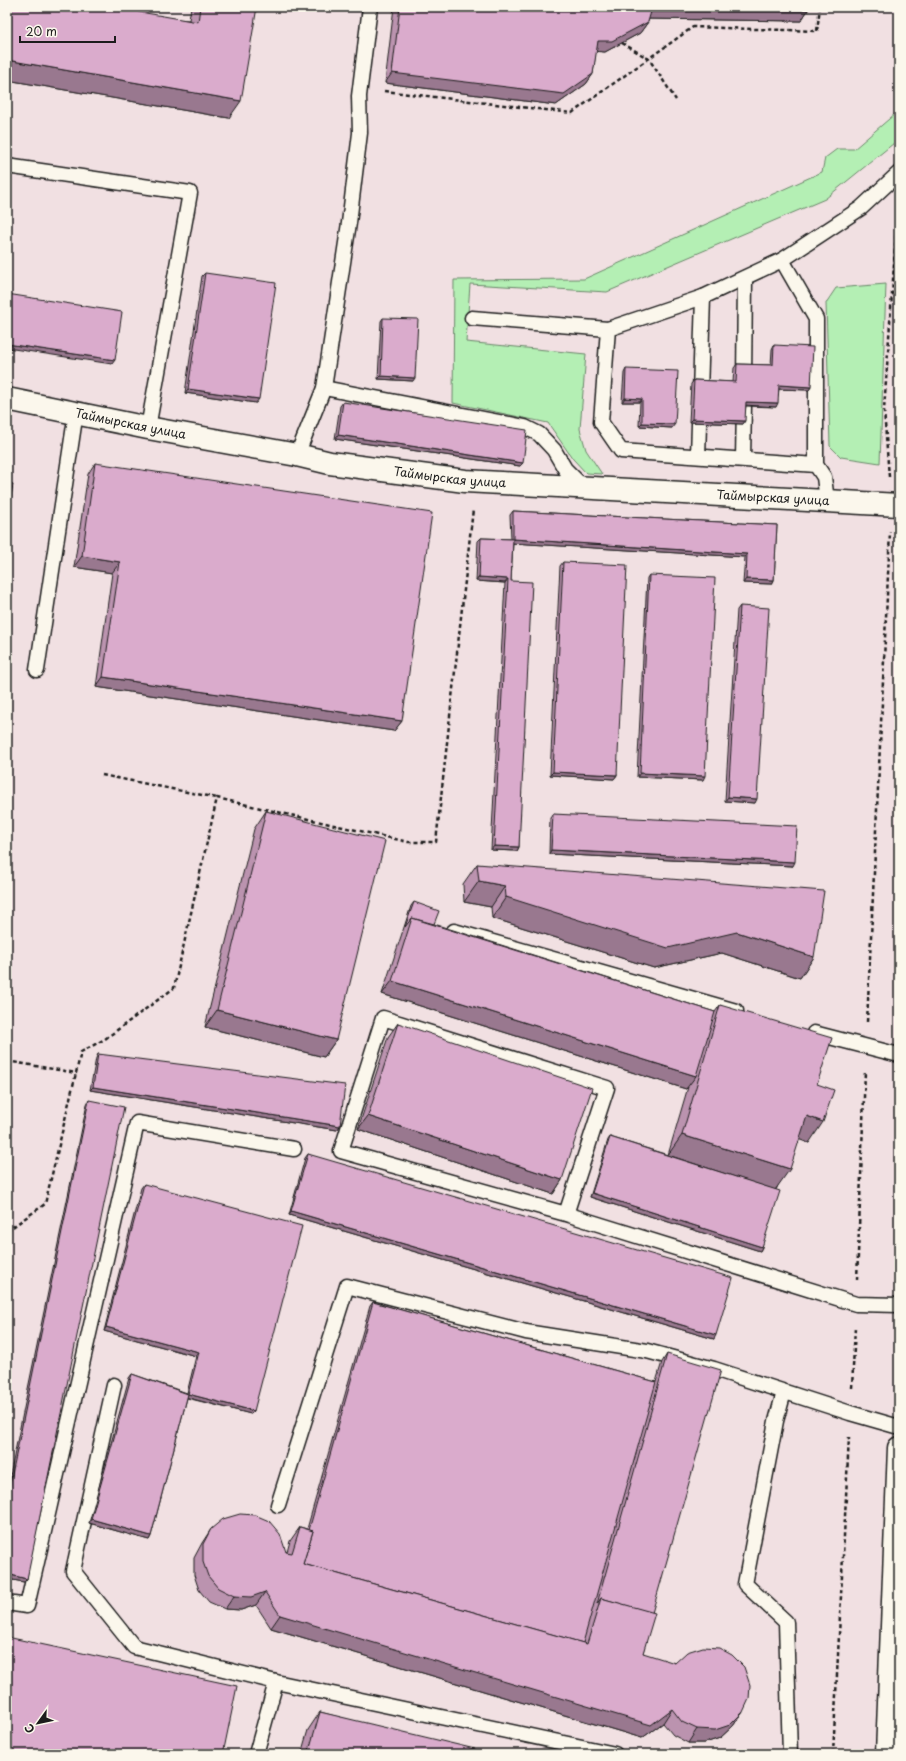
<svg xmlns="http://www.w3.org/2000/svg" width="906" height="1761" font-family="'Playpen Sans',sans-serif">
  <rect width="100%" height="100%" fill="#f1e0e2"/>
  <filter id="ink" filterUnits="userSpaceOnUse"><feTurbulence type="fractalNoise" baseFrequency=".025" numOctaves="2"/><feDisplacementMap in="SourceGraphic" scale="8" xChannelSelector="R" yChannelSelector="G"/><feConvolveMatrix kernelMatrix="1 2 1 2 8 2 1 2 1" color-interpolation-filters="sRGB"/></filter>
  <g filter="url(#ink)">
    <g fill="#b4efb4" stroke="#688668">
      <path d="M896,113L899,114V139L825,199L607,292L470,284L466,342L586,354L580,429L586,450L602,474L586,473L573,459L548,423L453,403L454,280L584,279L822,172L825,158L837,149H854Z"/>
      <path d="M886,284L880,463L841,457L830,446L826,303L836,288Z"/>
    </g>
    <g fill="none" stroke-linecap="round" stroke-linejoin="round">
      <g stroke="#1c1c1c" stroke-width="17">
        <g id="lane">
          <path d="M7,166L190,193L148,428"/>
          <path d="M782,260L816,319V465L824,477L827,501"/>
          <path d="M472,318L608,329"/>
          <path d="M744,382L745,278"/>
          <path d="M324,388L525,427L539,434L554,450L565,469L584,488"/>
          <path d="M297,455L324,388L349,223L360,133L359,96L370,7"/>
          <path d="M698,456L703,297"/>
          <path d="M743,459L744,404"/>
          <path d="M816,465L621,451L601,422L608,329L703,297L782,260L861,208L899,173"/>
          <path d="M37,670L76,412"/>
          <path d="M454,931L736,1011"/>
          <path d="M814,1033L899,1055"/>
          <path d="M566,1214L607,1088L383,1018L341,1151L566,1214L856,1304L899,1305"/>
          <path d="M114,1385L73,1571L134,1647L276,1682"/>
          <path d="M784,1392L776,1421L745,1584L786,1622L790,1754"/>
          <path d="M278,1505L347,1286L526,1332L647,1351L714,1369L850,1413L899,1427"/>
          <path d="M7,1603L27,1606L137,1123L294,1149"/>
          <path d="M256,1754L276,1682L615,1754"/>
        </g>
      </g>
      <g stroke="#1c1c1c" stroke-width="25">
        <g id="street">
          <path id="s1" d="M7,399L148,428L297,455L330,463L465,481L899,505"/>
        </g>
      </g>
      <g stroke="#1c1c1c" stroke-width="25">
        <path id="secondary" d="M887,1754L899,1448"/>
      </g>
      <g stroke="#1c1c1c" stroke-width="2.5" stroke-dasharray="4 3" stroke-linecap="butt">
        <path d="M622,43L649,59L676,100"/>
        <path d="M384,91L572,113L693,27L817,31L820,7"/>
        <path d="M889,477L884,410L898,207"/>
        <path d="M102,775L217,798"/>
        <path d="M867,1022L890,532"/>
        <path d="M7,1061L76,1073L81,1052L105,1039L174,988L217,798L408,842H436L473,509"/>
        <path d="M7,1231L45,1204L76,1073"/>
        <path d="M857,1280L865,1071"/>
        <path d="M852,1388L855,1327"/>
        <path d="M833,1754L849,1437"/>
      </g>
      <use href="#lane" stroke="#fbf7ec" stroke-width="14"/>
      <use href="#street" stroke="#fbf7ec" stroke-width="22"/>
      <use href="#secondary" stroke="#fbf7ec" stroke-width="22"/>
    </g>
    <g fill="#bb93af" stroke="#1c1c1c">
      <path d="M7,7L189,20L191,7H257L229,118L7,80Z"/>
      <path d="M394,7H809L808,10L801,21L649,19L648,22L640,33L605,52L596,51L593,74L586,84L556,105L385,83Z"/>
      <path d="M205,273L256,403L185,393L202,276Z"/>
      <path d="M383,318L413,381L378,379L381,321Z"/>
      <path d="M774,345L811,387L809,390L779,389L776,407L746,406L743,424L689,422L691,384L694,380L733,382L734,368L737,364L771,365L772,349Z"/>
      <path d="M626,369L672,428L639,426L640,402H622L624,373Z"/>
      <path d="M343,402L523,463L520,466L335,439L340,406Z"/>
      <path d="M95,463L402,721L394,731L96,687L112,573L74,567L88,474Z"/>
      <path d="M513,511L777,525L774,580L772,584L743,583L745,557L513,543L511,581L519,847L517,851L491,850L505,583L476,581L478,541L481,538L511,539L510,515Z"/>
      <path d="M563,562L617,775L614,779L550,775L560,566Z"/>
      <path d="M649,575L703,780L637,777L647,578Z"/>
      <path d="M740,606L755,803L725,801L737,610Z"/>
      <path d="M266,811L336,1040L324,1057L205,1027L254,829Z"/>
      <path d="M553,814L793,866L549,854L550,818Z"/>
      <path d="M477,864L814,957L800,978L722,953L654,968L492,918L491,907L464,902L463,884Z"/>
      <path d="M414,902L434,924L715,1012L720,1005L817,1084L809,1143L799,1139L776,1190L762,1247L760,1251L590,1197L608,1140L610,1137L668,1155L688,1087L686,1089L382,994L411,906Z"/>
      <path d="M398,1023L562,1180L553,1194L358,1129L388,1037Z"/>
      <path d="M98,1054L340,1126L337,1130L90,1090L96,1058Z"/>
      <path d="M89,1100L27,1579L24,1582L7,1579V1490L87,1104Z"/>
      <path d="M308,1154L714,1339L289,1215L305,1158Z"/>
      <path d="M144,1184L254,1411L251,1414L187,1398L151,1536L149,1540L89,1523L129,1378L132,1374L187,1393L196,1356L104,1331L141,1188Z"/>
      <path d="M373,1302L656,1382L662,1362L667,1354L652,1613L643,1653L743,1712L733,1726L720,1738L705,1743H688L673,1735L663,1723L642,1738L271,1628L256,1605L241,1610L225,1609L209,1602L199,1590L194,1575V1558L202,1543L211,1529L287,1552L290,1541L300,1527L307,1529L370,1306Z"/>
      <path d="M320,1712L480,1754H301L308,1730Z"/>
    </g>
    <g fill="#99788f" stroke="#1c1c1c">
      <path d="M652,8L808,10L801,21L645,19Z"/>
      <path d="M648,22L640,33L605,52L590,51L598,41Z"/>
      <path d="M7,60L241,101L229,118L7,80Z"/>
      <path d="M392,73L593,74L586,84L556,105L385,83Z"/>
      <path d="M7,344L115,360L112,364L7,348Z"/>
      <path d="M381,376L415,378L413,381L378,379Z"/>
      <path d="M779,385L811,387L809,390L776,389Z"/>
      <path d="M188,389L259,399L256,403L185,393Z"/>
      <path d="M625,398L642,399L640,402H622Z"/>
      <path d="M746,402L778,403L776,407L744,405Z"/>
      <path d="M692,419L745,421L743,424L689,422Z"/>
      <path d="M642,423L675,424L672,428L639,426Z"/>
      <path d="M338,435L523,463L520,466L335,439Z"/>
      <path d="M513,539L747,554L745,557L511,543Z"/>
      <path d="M82,556L120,562L112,573L74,567Z"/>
      <path d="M479,577L508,579L505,583L476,581Z"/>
      <path d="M746,579L774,580L772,584L743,583Z"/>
      <path d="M103,677L402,721L394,731L96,687Z"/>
      <path d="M553,772L617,775L614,779L550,775Z"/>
      <path d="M640,773L705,776L703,780L637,777Z"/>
      <path d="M728,797L757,799L755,803L725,801Z"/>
      <path d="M494,846L519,847L517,851L491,850Z"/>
      <path d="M551,850L795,862L793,866L549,854Z"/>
      <path d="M479,881L505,886L491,907L464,902Z"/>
      <path d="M506,897L737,932L814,957L800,978L722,953L654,968L492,918Z"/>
      <path d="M392,981L696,1076L686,1089L382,994Z"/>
      <path d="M217,1010L336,1040L324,1057L205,1027Z"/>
      <path d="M93,1087L340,1126L337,1130L90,1090Z"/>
      <path d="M368,1116L562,1180L553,1194L358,1129Z"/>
      <path d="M807,1116L823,1122L809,1143L792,1137Z"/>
      <path d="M682,1135L790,1169L775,1190L668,1155Z"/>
      <path d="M592,1193L762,1247L760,1251L590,1197Z"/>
      <path d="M291,1211L716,1335L714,1339L289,1215Z"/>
      <path d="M106,1327L199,1352L196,1356L104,1331Z"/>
      <path d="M188,1394L254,1411L251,1414L185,1397Z"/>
      <path d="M91,1519L151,1536L149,1540L89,1523Z"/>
      <path d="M7,1574L27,1579L24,1582L7,1579Z"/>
      <path d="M265,1592L256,1605L241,1610L225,1609L234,1596Z"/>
      <path d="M280,1615L672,1709L663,1723L642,1738L271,1628Z"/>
      <path d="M743,1712L733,1726L720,1738L705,1743H688L697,1729Z"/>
    </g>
    <g fill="#daabcc" stroke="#1c1c1c">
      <path d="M7,7H111L198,22L200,7H257L241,101L7,60Z"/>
      <path d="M400,7H809L808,10L652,8L648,22L612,41H598L593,74L564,94L392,73Z"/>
      <path d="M205,273L276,283L259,399L188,389Z"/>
      <path d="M7,294L122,312L115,360L7,344Z"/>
      <path d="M383,318L418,319L415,378L381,376Z"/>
      <path d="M774,345L813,347L811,387L779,385L778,403L746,402L745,421L692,419L694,380L736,382L737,364L773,365Z"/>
      <path d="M626,369L678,371L675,424L642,423V399L625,398Z"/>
      <path d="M343,402L527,430L523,463L338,435Z"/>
      <path d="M95,463L432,513L402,721L103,677L120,562L82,556Z"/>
      <path d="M7,483L13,484L7,523Z"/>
      <path d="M513,511L777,525L774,580L746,579L747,554L513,539Z"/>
      <path d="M481,538L513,539L511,581L532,582L519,847L494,846L508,579L479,577Z"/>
      <path d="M563,562L627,565L617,775L553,772Z"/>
      <path d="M649,575L715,578L705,776L640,773Z"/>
      <path d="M740,606L769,608L757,799L728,797Z"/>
      <path d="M266,811L385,841L336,1040L217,1010Z"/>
      <path d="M553,814L797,826L795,862L551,850Z"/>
      <path d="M477,864L824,891L814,957L737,932L668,948L506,897L505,886L479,881Z"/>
      <path d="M414,902L439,911L434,924L412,918L405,927Z"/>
      <path d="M412,918L715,1012L696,1076L392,981Z"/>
      <path d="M720,1005L832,1038L817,1084L834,1090L823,1122L807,1116L790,1169L682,1135Z"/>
      <path d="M398,1023L592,1088L562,1180L368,1116Z"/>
      <path d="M98,1054L345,1085L340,1126L93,1087Z"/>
      <path d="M89,1100L124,1107L27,1579L7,1574V1499Z"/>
      <path d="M610,1137L780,1191L762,1247L592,1193Z"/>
      <path d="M308,1154L733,1278L716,1335L291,1211Z"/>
      <path d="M144,1184L302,1226L254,1411L188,1394L199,1352L106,1327Z"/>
      <path d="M373,1302L656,1382L583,1643L303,1564L313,1531L309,1530Z"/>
      <path d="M667,1354L721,1370L652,1613L601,1598L597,1604Z"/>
      <path d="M132,1374L188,1394L151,1536L91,1519Z"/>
      <path d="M240,1514L255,1515L269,1521L280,1534L286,1552L292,1553L300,1527L313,1531L303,1564L587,1644L601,1598L655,1613L643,1653L675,1663L687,1652L703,1647L719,1648L732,1655L744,1667L750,1685L749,1699L743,1712L730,1725L715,1730L697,1729L682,1722L672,1709L651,1725L280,1615L265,1592L251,1597L234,1596L218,1588L208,1576L203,1562V1544L211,1529L223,1519Z"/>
      <path d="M7,1637L237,1686L223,1754H7Z"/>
      <path d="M320,1712L475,1749L480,1754H308Z"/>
    </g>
  </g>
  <g text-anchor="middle" stroke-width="4" stroke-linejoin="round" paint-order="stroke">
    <g font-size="12" fill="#1c1c1c" stroke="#fbf7ec">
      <text dy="4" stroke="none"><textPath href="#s1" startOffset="126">Таймырская улица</textPath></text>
      <text dy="4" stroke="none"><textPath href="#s1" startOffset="450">Таймырская улица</textPath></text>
      <text dy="4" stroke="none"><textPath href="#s1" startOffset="774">Таймырская улица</textPath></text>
    </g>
  </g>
  <rect width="906" height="1761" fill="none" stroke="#fbf7ec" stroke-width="24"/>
  <rect x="12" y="12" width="882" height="1737" fill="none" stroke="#1c1c1c" stroke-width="1.5" filter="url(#ink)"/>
  <g transform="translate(38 1723) rotate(237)" stroke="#fbf7ec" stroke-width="3" paint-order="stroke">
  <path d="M0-3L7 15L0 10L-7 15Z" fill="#1c1c1c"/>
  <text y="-6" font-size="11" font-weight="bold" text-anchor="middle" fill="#1c1c1c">С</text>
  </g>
  <path d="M20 36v6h95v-6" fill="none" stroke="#1c1c1c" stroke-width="2"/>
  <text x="26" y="36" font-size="12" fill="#1c1c1c" stroke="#fbf7ec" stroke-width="3" paint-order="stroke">20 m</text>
</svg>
